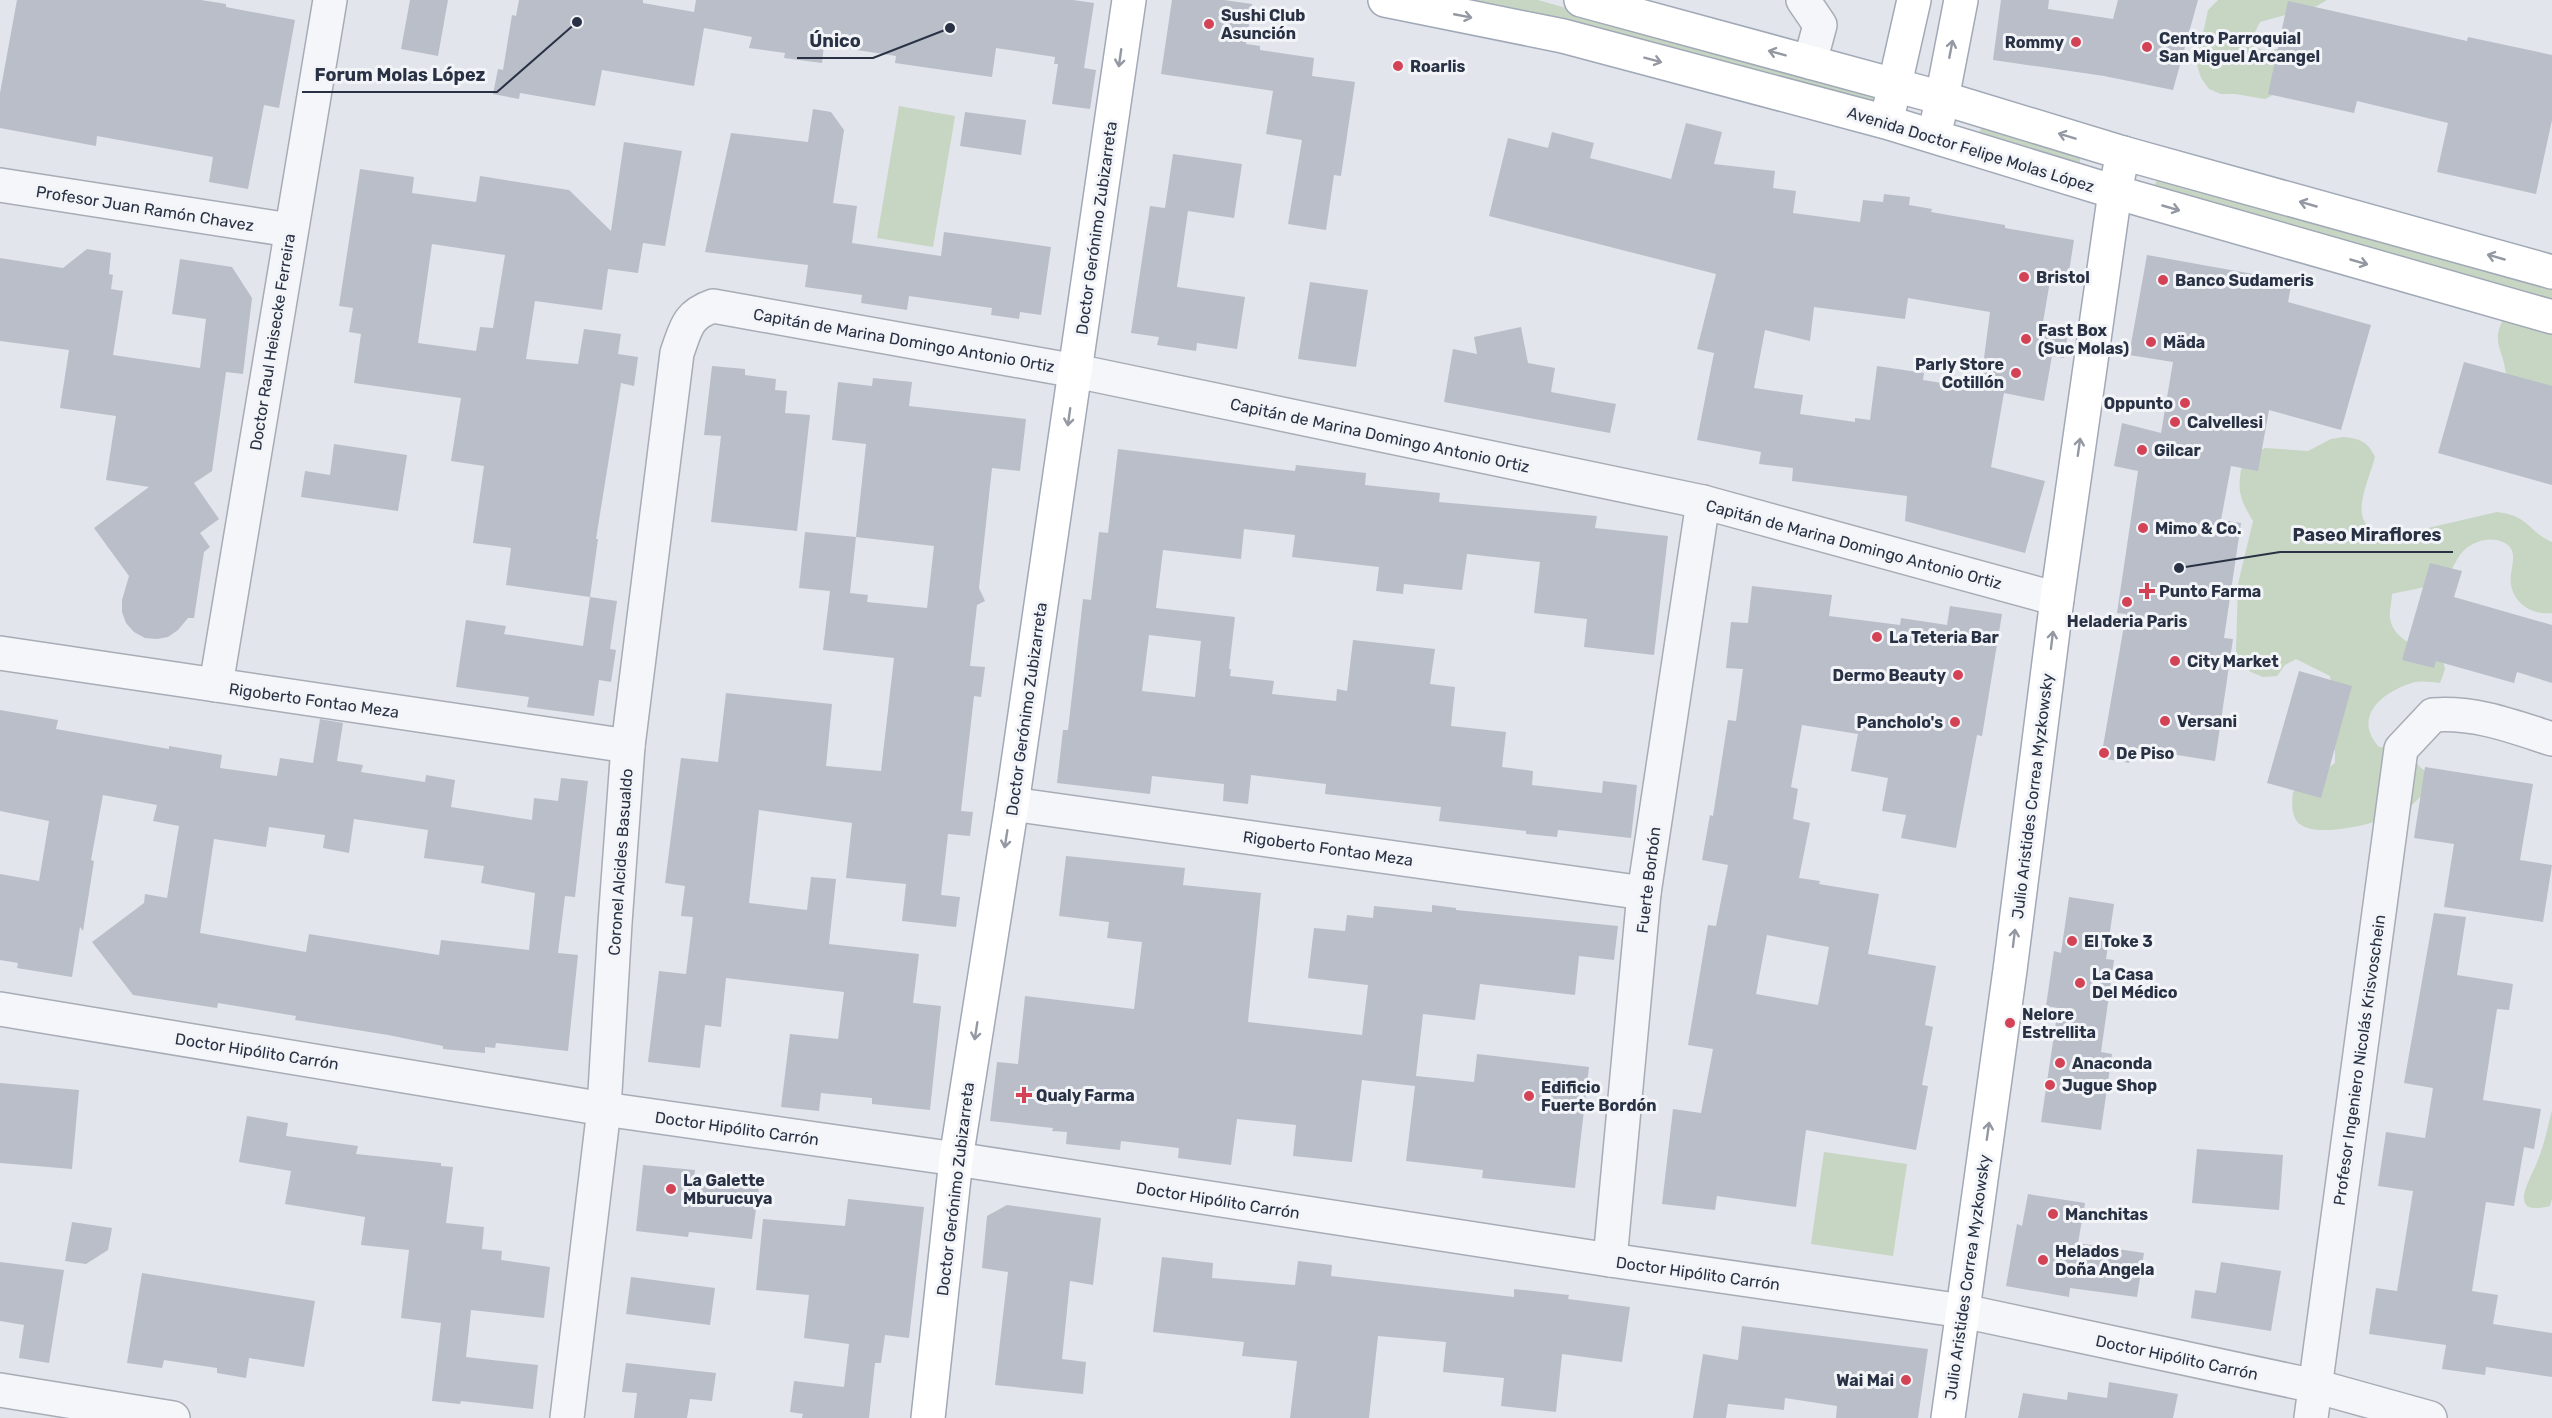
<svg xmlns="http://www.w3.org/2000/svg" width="2552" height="1418" font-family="Rubik,sans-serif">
  <rect width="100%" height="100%" fill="#e2e5eb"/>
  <g fill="#c7d5c3">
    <path d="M1469,0H1538L1873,96L1876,103Z"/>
    <path d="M2218,0H2327L2317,6L2260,22L2254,34V47L2267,51L2283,48L2277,93L2265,99L2235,94H2221L2209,89L2201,78L2197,65L2199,52L2208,10Z"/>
    <path d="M899,106L955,116L933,247L877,238Z"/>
    <path d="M1986,128L2080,157V168L1977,136L1981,129Z"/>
    <path d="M2163,177L2552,288V308L2154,188L2156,182Z"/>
    <path d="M2506,315L2552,318V391L2506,377C2505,349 2488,343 2506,315Z"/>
    <path d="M2344,437C2361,439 2368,442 2375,457C2365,493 2340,535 2402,534L2497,512C2530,516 2527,531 2552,542V613C2533,615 2515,605 2511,585C2508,571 2521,552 2505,543C2489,535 2470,542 2460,555C2454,563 2452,572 2444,578C2429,589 2410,589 2392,594C2392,602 2389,611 2390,618C2393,642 2424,649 2442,656L2445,669L2440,683C2432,682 2420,680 2412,683C2382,692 2352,717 2379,747L2403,748L2421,768L2431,775C2428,789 2420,799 2408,808C2391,821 2309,843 2296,820C2291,812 2292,801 2293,792L2335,763V751L2323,727L2332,689L2330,676L2296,659L2285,665L2277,676L2263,677L2251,672L2240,663L2236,651L2238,584L2253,521C2238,496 2237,489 2243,460L2265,448L2308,451L2331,439Z"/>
    <path d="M2552,1110V1199L2550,1206C2503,1218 2533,1176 2539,1157C2545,1142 2548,1125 2552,1110Z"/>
    <path d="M1824,1152L1907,1164L1893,1256L1811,1244Z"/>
  </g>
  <g fill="#b9bec9" fill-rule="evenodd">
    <path d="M17,0H201L226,4V7L295,20L279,108L264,105L248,189L209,182L213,157L97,136L96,146L0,128V93Z"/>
    <path d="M410,0H448L438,56L401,49Z"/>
    <path d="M519,0H643V3L694,12L696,0H1073L1094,3L1084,68L1096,70L1090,109L1052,104L1058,64H1054L1055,57L996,48L992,77L895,63L896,56L824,45L822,63L784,58L785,53L749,48L752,37L704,28L694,86L602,70L595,106L520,93L519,99L493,94L498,69L503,70L512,15L516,16Z"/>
    <path d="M1172,0H1224L1252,4L1246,44L1260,46V50L1314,58L1312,76L1355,82L1341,176L1334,175L1326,230L1288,224L1302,140L1266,134L1273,91L1161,74Z"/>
    <path d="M2001,0H2049L2048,9L2113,19L2118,0H2198L2173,90L2104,76L1993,60Z"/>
    <path d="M2288,1L2467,41L2468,37L2552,55V120L2536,194L2437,172L2448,123L2357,101L2354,113L2268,94Z"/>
    <path d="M813,109L831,112L844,130L833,203L857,206L852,243L941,256L944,232L1051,247L1041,315L1020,312L1019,319L991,315L992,308L909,296L907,310L861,303L862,295L805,287L808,265L705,252L731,133L808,142Z"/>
    <path d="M965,112L1026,120L1021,155L960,146Z"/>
    <path d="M1686,123L1722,132L1714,164L1775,171L1773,188L1796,191L1793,213L1860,222L1863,200L1883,202L1884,194L1910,197L1909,205L1932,209L1931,212L2005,225V228L2074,240L2068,278L2051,275L2042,328L2068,333L2064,358L2052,356L2044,401L2004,393L1991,467L2045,481L2025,553L1905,521L1907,496L1792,481L1793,468L1759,464L1761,452L1697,440L1714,353L1697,349L1716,274L1489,216L1508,138L1548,148L1552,132L1594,143L1590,158L1671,179ZM1908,298L1990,312L1980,389L1923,380L1924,373L1877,366L1870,420L1855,418V422L1800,414L1803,395L1754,388L1765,330L1810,341L1814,307L1905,319Z"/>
    <path d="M624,142L682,151L665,246L643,243L638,273L608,269L602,310L535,301L526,359L578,364L584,329L621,334L618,354L638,357L634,386L621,383L596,539H598L590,597L506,585L511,548L473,543L484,466L451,461L461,398L354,383L361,334L349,332L353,308L339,306L360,169L414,177L412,193L476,202L480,176L569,190L611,231ZM432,244L505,255L493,328L480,327L476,351L418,343Z"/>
    <path d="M1173,154L1242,164L1234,218L1188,211L1177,287L1245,297L1237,349L1197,343L1196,351L1157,345L1159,337L1131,333L1150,206L1165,208Z"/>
    <path d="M87,249L111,253L109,274L113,275L111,289L123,291L113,355L200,368L206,319L172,314L180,259L232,267L252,298L243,374L226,372L212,471L194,483L219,519L200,533L210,547L204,552L194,618H188L178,630L168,637L157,639L145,638L134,632L126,623L122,612V600L129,576L94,528L149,487L106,480L116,416L60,408L69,350L0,341V258L63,268Z"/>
    <path d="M2147,255L2292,281L2288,302L2371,325L2341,430L2269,410L2258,471L2231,466L2221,520L2241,523L2224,638L2233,639L2215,761L2133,748L2129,763L2101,758L2126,614L2117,613L2138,471L2114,466L2122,423L2161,433L2173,362L2129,355Z"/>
    <path d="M1310,282L1368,290L1356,367L1298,359Z"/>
    <path d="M1521,327L1528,363L1555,368L1551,392L1616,404L1610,433L1444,402L1453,349L1477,354L1474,337Z"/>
    <path d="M2464,362L2552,386V485L2438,453Z"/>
    <path d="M712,366L745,369V375L776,379L775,390L787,391L785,413L810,415L797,531L711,522L721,436L704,435Z"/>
    <path d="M873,378L912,382L909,406L1026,419L1020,471L992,468L979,588L985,601L977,605L970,666L985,667L981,697L974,696L961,811L973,812L970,836L948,834L941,895L960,897L956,927L902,921L906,884L846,878L852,823L759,810L749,903L807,910L811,877L836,879L829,944L919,954L913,1003L941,1006L930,1110L872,1104V1098L821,1093L819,1111L781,1107L790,1034L838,1039L844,992L726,978L721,1027L705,1025L700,1068L648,1062L659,971L686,974L693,917L681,916L685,886L665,883L681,758L718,762L726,693L832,704L826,766L881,771L894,658L823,650L830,591L799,588L805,532L856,537L866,444L832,440L838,382L872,386ZM856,537L934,546L927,608L867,602L868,595L850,593Z"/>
    <path d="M334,444L407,455L398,511L301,497L305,471L330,475Z"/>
    <path d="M1118,449L1295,471L1296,465L1366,473L1365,485L1440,493L1439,502L1597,516L1595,528L1668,536L1654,655L1584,647L1587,619L1534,613L1540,562L1467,554L1462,590L1404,584L1403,594L1376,591L1379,567L1292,557L1295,535L1244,529L1241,559L1163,550L1156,608L1235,617L1229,669H1231L1230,676L1274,681L1272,694L1336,701L1337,689L1347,691L1353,640L1435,649L1430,684L1455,687L1451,726L1506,732L1502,767L1533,771L1532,785L1602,793L1603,781L1637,785L1631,838L1558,830L1557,837L1526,834V831L1439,821L1441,807L1325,794L1326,784L1251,775L1248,804L1223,801L1224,784L1152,776L1150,794L1057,783L1063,730H1068L1083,599L1091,600L1099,532L1108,533ZM1149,635L1201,641L1195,697L1142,691Z"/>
    <path d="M2430,563L2462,571L2454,597L2552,625V683L2517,672L2514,683L2436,661L2434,668L2402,660Z"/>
    <path d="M1752,586L1832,595L1829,616L1900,625L1901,618L1947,625L1950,606L2002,614L1982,736L1977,735L1956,848L1901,838L1906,815L1882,811L1888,778L1851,771L1858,734L1802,725L1791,787L1798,789L1793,819L1810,823L1799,878L1820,881L1819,884L1879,894L1868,954L1936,966L1925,1025L1933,1027L1922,1085L1928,1086L1916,1150L1806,1130L1796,1207L1717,1196L1715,1210L1662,1204L1673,1109L1701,1113L1713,1049L1688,1045L1708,925L1716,926L1728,865L1702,860L1710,815L1713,816L1728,720L1736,721L1743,669L1726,668L1731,622L1748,623ZM1767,935L1829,947L1818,1005L1756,994Z"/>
    <path d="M590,597L617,601L610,649L616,650L611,682L599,680L594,716L527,707L529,697L456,687L466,620L506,626L504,634L583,646Z"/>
    <path d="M2299,671L2352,686L2321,798L2267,783Z"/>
    <path d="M0,710L58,720L56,729L169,749V746L222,755L220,768L277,776L280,758L313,763L320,719L343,723L337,761L363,765L361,772L425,782L426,775L455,780L451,807L532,820L534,798L558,801L561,778L588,781L575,897L565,896L558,953L578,955L568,1051L496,1043L495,1048L485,1047V1053L443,1049V1046L388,1035L295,1020L296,1016L218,1003L217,1008L133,995L92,942L144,903L145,894L167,898L179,826L153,821L157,805L103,795L91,860L94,861L83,931L80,927L72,977L17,968L18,963L0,960V874L39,881L49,821L0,811ZM354,819L428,830L424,858L484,866L481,883L535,893L529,950L441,940L439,955L309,934L306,952L200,933L214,839L266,847L269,827L325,835L323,848L349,853Z"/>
    <path d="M2425,767L2533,784L2520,860L2552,865L2543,922L2444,907L2454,844L2414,838Z"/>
    <path d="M1066,856L1185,868L1183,885L1261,893L1248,1022L1362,1035L1368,985L1308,978L1314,928L1345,931L1347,915L1373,918L1374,906L1432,912V905L1456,908V910L1618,926L1614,960L1579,956L1575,995L1480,984L1475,1020L1423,1014L1416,1076L1474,1082L1477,1054L1589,1067L1575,1188L1482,1178L1483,1170L1406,1161L1415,1086L1362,1080L1352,1162L1293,1156L1296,1125L1237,1119L1231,1165L1178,1158L1179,1148L1121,1141L1120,1150L1066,1144L1067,1132L1052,1131L1053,1128L990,1121L997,1062L1018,1064L1025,996L1134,1009L1142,942L1107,938L1109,922L1059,916Z"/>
    <path d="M2069,897L2114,904L2106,959L2114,960L2101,1052L2112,1054L2101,1130L2041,1122L2058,1008L2046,1006L2054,951L2061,953Z"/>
    <path d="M2434,913L2466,917L2457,975L2513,984L2509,1010L2497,1009L2483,1100L2541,1109L2534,1149L2524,1147L2514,1206L2486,1202L2472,1291L2498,1295L2493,1324L2552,1333V1377L2486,1367L2485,1375L2442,1369L2446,1345L2369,1334L2376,1288L2397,1291L2413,1191L2378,1186L2386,1132L2425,1138L2433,1088L2404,1083Z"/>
    <path d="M0,1083L79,1090L72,1169L0,1163Z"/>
    <path d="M247,1116L288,1123L286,1136L358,1146L356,1154L441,1163V1166L453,1167L446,1223L484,1227L482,1249L502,1251L501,1260L550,1267L544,1318L471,1310L466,1357L538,1365L533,1409L461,1401L460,1404L432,1401L441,1323L401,1318L409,1250L361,1245L365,1217L285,1204L291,1171L239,1162Z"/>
    <path d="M2197,1149L2283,1155L2279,1210L2192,1203Z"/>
    <path d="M643,1165L695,1170L694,1179L759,1187L752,1239L689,1232L688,1237L636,1231Z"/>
    <path d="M2028,1194L2085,1203L2078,1243L2144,1253L2137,1297L2070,1288L2069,1297L2006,1286L2017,1224L2022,1226Z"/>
    <path d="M848,1199L924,1207L909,1338L885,1335L881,1363H875L869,1418H802L803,1414L790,1412L794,1381L844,1387L849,1344L804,1338L809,1295L756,1290L763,1219L845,1226Z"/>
    <path d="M1007,1205L1101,1218L1093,1285L1070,1281L1062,1359L1086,1362L1083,1394L995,1385L1008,1272L982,1268L987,1216Z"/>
    <path d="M72,1222L112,1228L108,1250L86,1264L65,1261Z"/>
    <path d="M1162,1257L1213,1263L1212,1278L1295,1285L1298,1261L1332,1265L1331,1276L1514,1297V1289L1569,1295L1568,1299L1630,1307L1622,1362L1562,1354L1556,1412L1501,1406L1504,1378L1443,1372L1446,1342L1378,1336L1369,1418H1290L1297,1361L1242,1356L1244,1342L1153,1332Z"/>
    <path d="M0,1262L64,1270L49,1363L19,1358L24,1325L0,1321Z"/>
    <path d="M2221,1262L2281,1271L2271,1331L2191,1318L2195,1290L2216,1293Z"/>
    <path d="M142,1273L315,1301L304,1367L249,1358L246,1378L217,1373V1368L164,1360L162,1368L127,1363Z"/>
    <path d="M631,1277L715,1288L710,1325L626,1314Z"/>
    <path d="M1742,1326L1928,1349L1918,1418H1836L1837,1406L1785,1398L1784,1410L1728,1404L1726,1418H1693L1703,1354L1738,1360Z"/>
    <path d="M626,1363L716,1373L712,1401L690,1399L687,1418H634L637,1393L622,1392Z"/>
    <path d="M2109,1382L2178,1394L2173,1418H2018L2023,1393L2067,1400L2068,1392L2107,1398Z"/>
  </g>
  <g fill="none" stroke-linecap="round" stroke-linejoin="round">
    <g stroke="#a7acb6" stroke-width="36">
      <g id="minor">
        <path d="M1803,0L1820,25L1810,62"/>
        <path d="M0,185L290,230"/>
        <path d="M0,653L628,746"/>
        <path d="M216,685L330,0"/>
        <path d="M1012,804L1644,893"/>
        <path d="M0,1009L604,1109L956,1159L1610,1260L1963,1311L2315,1386L2430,1418"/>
        <path d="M1610,1260L1644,893L1703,502"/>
        <path d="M0,1390L173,1418"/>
        <path d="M567,1418L604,1109L615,923L628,746L677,353C686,328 687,315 713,306L1076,371L1703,502L2057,599"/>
        <path d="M2311,1418L2401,749L2433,715C2476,712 2512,726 2552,739"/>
      </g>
    </g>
    <g stroke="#a1a9b7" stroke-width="36">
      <g id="major">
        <path d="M1385,0L1563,36L1886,122L2115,192L2552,317"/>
        <path d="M1581,0L1942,98L2123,153L2552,272"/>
        <path d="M1890,106L1914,0"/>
        <path d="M1938,119L1961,0"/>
        <path d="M928,1418L956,1159L1012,804L1129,0"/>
        <path d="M1948,1418L2010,970L2057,599L2115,192L2123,153"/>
      </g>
    </g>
    <use href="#minor" stroke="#f5f6f9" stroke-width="33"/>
    <use href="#major" stroke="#fff" stroke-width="33"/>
  </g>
  <defs><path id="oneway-shaft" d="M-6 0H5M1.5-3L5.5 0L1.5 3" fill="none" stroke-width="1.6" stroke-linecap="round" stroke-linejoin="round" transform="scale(1.5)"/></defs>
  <g stroke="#9498a2">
    <use href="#oneway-shaft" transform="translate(1463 16) rotate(11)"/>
    <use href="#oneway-shaft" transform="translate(1951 49) rotate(-79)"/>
    <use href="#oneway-shaft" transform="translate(1777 53) rotate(-165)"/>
    <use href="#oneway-shaft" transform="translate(1120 58) rotate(98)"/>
    <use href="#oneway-shaft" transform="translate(1653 60) rotate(15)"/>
    <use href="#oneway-shaft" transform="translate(2067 136) rotate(-163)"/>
    <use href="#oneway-shaft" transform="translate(2308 204) rotate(-164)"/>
    <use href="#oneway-shaft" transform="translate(2171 208) rotate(16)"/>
    <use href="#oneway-shaft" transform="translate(2496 257) rotate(-164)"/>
    <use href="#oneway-shaft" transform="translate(2359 262) rotate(16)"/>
    <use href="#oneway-shaft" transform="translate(1069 417) rotate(98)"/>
    <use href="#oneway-shaft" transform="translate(2079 447) rotate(-82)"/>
    <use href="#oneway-shaft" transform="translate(2052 640) rotate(-83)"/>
    <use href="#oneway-shaft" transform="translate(1006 839) rotate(99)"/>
    <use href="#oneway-shaft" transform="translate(2014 938) rotate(-83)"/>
    <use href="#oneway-shaft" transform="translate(976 1031) rotate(99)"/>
    <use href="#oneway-shaft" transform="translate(1988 1131) rotate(-82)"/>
  </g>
  <g fill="#d44355" stroke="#f2f4f8" stroke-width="2">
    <circle cx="1209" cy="24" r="6"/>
    <circle cx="2076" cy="42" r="6"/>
    <circle cx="2147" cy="47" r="6"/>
    <circle cx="1398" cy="66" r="6"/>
    <circle cx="2024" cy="277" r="6"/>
    <circle cx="2163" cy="280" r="6"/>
    <circle cx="2026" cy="339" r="6"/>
    <circle cx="2151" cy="342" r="6"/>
    <circle cx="2016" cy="373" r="6"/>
    <circle cx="2185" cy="403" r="6"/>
    <circle cx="2175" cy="422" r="6"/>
    <circle cx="2142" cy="450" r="6"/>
    <circle cx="2143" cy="528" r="6"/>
    <path d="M2144 582h6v6h6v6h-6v6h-6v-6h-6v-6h6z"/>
    <circle cx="2127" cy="602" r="6"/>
    <circle cx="1877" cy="637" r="6"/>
    <circle cx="2175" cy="661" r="6"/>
    <circle cx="1958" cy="675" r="6"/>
    <circle cx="2165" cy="721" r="6"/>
    <circle cx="1955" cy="722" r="6"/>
    <circle cx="2104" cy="753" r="6"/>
    <circle cx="2072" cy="941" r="6"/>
    <circle cx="2080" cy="983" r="6"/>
    <circle cx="2010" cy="1023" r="6"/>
    <circle cx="2060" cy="1063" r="6"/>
    <circle cx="2050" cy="1085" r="6"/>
    <path d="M1021 1086h6v6h6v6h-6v6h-6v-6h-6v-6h6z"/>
    <circle cx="1529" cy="1096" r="6"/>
    <circle cx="671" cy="1189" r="6"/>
    <circle cx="2053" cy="1214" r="6"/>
    <circle cx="2043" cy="1260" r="6"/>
    <circle cx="1906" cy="1380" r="6"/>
  </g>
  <g text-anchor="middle" stroke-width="6" stroke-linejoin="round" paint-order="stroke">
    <g font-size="16" font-weight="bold" fill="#293244" stroke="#f2f4f8" text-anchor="start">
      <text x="1221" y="21">Sushi Club<tspan x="1221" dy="18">Asunción</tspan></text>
      <text x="2159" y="44">Centro Parroquial<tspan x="2159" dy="18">San Miguel Arcangel</tspan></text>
      <text x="2064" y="48" text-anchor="end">Rommy</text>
      <text x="1410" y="72">Roarlis</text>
      <text x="2036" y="283">Bristol</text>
      <text x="2175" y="286">Banco Sudameris</text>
      <text x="2038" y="336">Fast Box<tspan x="2038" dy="18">(Suc Molas)</tspan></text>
      <text x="2163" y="348">Mäda</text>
      <text x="2004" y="370" text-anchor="end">Parly Store<tspan x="2004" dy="18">Cotillón</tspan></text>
      <text x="2173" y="409" text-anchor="end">Oppunto</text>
      <text x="2187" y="428">Calvellesi</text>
      <text x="2154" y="456">Gilcar</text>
      <text x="2155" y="534">Mimo &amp; Co.</text>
      <text x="2159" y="597">Punto Farma</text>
      <text x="2127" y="627" text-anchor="middle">Heladeria Paris</text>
      <text x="1889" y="643">La Teteria Bar</text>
      <text x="2187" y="667">City Market</text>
      <text x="1946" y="681" text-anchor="end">Dermo Beauty</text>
      <text x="2177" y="727">Versani</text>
      <text x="1943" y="728" text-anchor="end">Pancholo's</text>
      <text x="2116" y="759">De Piso</text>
      <text x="2084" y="947">El Toke 3</text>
      <text x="2092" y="980">La Casa<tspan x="2092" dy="18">Del Médico</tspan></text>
      <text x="2022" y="1020">Nelore<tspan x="2022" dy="18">Estrellita</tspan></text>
      <text x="2072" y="1069">Anaconda</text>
      <text x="2062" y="1091">Jugue Shop</text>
      <text x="1541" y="1093">Edificio<tspan x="1541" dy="18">Fuerte Bordón</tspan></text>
      <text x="1036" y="1101">Qualy Farma</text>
      <text x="683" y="1186">La Galette<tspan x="683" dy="18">Mburucuya</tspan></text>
      <text x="2065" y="1220">Manchitas</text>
      <text x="2055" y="1257">Helados<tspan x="2055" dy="18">Doña Angela</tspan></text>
      <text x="1894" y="1386" text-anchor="end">Wai Mai</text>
    </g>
    <g font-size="16" fill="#293244" stroke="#f2f4f8">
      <text transform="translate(1971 149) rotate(17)" y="6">Avenida Doctor Felipe Molas López</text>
      <text transform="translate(145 208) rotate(9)" y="6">Profesor Juan Ramón Chavez</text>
      <text transform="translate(1096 228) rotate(-82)" y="6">Doctor Gerónimo Zubizarreta</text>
      <text transform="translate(904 340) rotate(10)" y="6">Capitán de Marina Domingo Antonio Ortiz</text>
      <text transform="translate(272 342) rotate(-81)" y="6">Doctor Raul Heisecke Ferreira</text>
      <text transform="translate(1380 435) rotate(12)" y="6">Capitán de Marina Domingo Antonio Ortiz</text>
      <text transform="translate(1854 544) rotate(15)" y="6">Capitán de Marina Domingo Antonio Ortiz</text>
      <text transform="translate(314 700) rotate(8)" y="6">Rigoberto Fontao Meza</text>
      <text transform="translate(1026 709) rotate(-82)" y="6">Doctor Gerónimo Zubizarreta</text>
      <text transform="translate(2032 796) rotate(-83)" y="6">Julio Aristides Correa Myzkowsky</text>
      <text transform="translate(1328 848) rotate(8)" y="6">Rigoberto Fontao Meza</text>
      <text transform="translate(620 862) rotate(-86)" y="6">Coronel Alcides Basualdo</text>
      <text transform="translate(1648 880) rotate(-83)" y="6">Fuerte Borbón</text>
      <text transform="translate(257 1051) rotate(9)" y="6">Doctor Hipólito Carrón</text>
      <text transform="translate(2359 1060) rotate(-82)" y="6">Profesor Ingeniero Nicolás Krisvoschein</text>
      <text transform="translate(737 1128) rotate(8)" y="6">Doctor Hipólito Carrón</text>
      <text transform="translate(955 1189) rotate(-83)" y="6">Doctor Gerónimo Zubizarreta</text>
      <text transform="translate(1218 1200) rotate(9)" y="6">Doctor Hipólito Carrón</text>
      <text transform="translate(1698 1273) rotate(8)" y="6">Doctor Hipólito Carrón</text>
      <text transform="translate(1967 1277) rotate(-82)" y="6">Julio Aristides Correa Myzkowsky</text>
      <text transform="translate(2177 1357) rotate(12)" y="6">Doctor Hipólito Carrón</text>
    </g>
  </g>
  <path fill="none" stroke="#293244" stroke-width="2" d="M950 28L873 58H797M577 22L497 92H302M2179 568L2280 552H2453"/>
  <g fill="#293244" stroke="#f2f4f8" stroke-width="2">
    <circle cx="950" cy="28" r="6"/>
    <circle cx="577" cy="22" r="6"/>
    <circle cx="2179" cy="568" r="6"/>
  </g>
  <g font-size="18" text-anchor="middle" font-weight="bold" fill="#293244" stroke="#f2f4f8" stroke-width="6" stroke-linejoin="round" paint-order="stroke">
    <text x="835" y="47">Único</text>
    <text x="400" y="81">Forum Molas López</text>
    <text x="2367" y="541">Paseo Miraflores</text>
  </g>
</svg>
